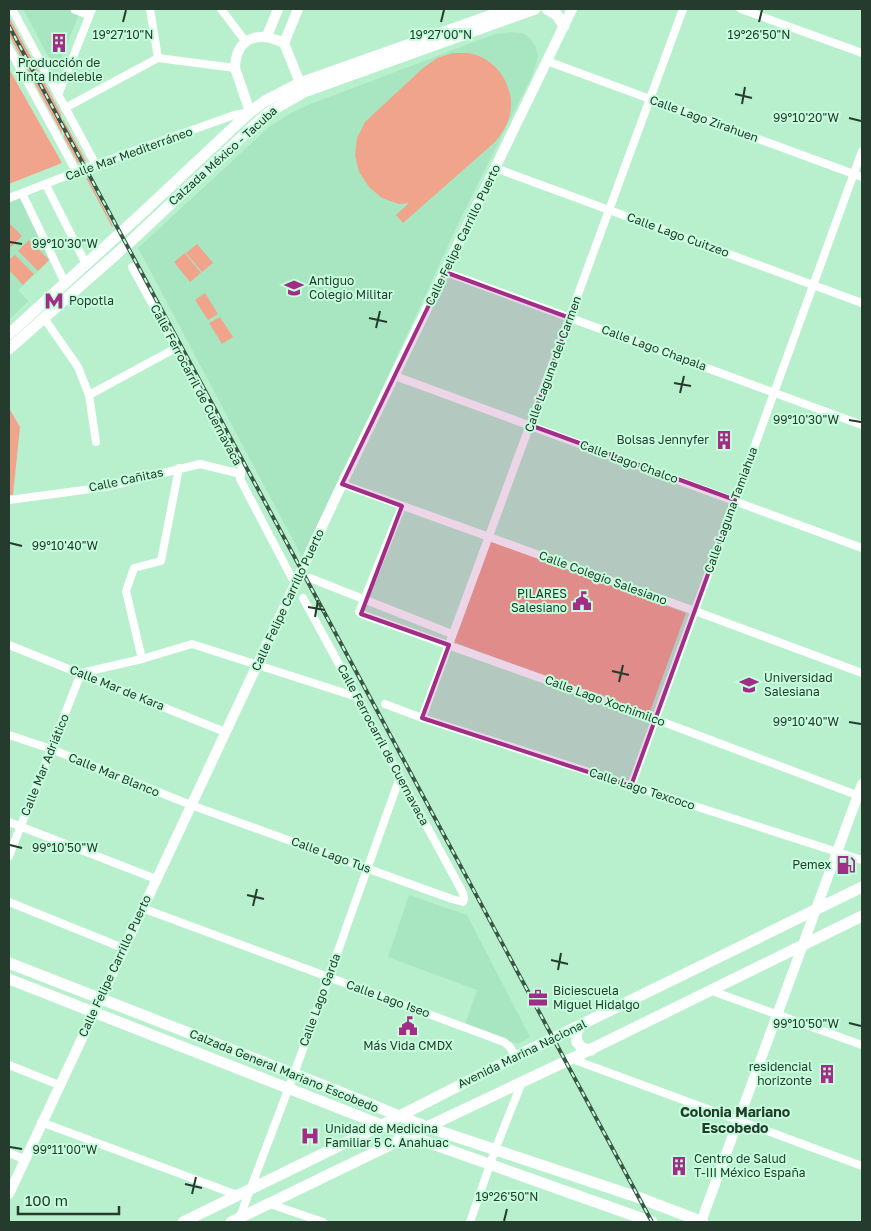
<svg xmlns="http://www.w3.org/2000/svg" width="871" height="1231" font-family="'Golos Text',sans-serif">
  <rect width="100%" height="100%" fill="#b8f0ce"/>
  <g fill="#a7e6c1">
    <path d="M23,9H81L58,67L56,68L54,67Z"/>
    <path d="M511,32L523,33L531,39L536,48L538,56L532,76L460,220L303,559L138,248L269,127L291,113L308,105L495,34Z"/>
    <path d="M23,197L51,259L18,290L28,301L9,320V203Z"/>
    <path d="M409,895L467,915L530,1037L518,1044L465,1025L477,990L388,957Z"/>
  </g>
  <g fill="#f1a48c">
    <path d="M9,17L40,74L32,78L9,35Z"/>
    <path d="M453,53C458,53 463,53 468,53C496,57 516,87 510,114C508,125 502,133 495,142L403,223L396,215L409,203L399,204L382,198L369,187L359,172L355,155L357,138L365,122L423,68L437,58Z"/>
    <path d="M9,69L62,163L9,184Z"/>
    <path d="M42,78L61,114L62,134L34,82Z"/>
    <path d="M63,119L86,161L78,163L64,138Z"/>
    <path d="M86,178H88L113,226L112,227Z"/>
    <path d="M9,223L22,236L9,249Z"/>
    <path d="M29,240L49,260L38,271L18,251Z"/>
    <path d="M197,244L213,263L202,272L186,253Z"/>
    <path d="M185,253L201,273L190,282L174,262Z"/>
    <path d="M15,255L34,274L23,285L9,270V260Z"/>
    <path d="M205,293L218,314L208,320L195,300Z"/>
    <path d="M220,317L233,337L222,344L209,323Z"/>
    <path d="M9,408L20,427L13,495H9Z"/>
    <path d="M490,541L686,613L649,714L453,642Z"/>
  </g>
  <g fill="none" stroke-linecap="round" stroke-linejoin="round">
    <g stroke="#fff" stroke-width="8">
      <path d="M12,9L96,165"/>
      <path d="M150,9L158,58"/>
      <path d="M221,9L246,42"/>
      <path d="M741,9L862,53"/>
      <path d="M75,10L89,15"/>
      <path d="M9,48L77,173"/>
      <path d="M547,61L862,177"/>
      <path d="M58,95L92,9"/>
      <path d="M65,108L158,58L235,68"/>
      <path d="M495,168L862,303"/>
      <path d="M46,185L86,264"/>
      <path d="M22,193L65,283"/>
      <path d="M9,198L89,167L234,115L250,112"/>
      <path d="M132,267L242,468L240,479L295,584"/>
      <path d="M445,272L862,425"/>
      <path d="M44,318L78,367L89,395L96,442"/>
      <path d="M395,376L862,548"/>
      <path d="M89,395L176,348"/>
      <path d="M342,484L695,611L862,673"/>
      <path d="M9,500L106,487L200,464L241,474"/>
      <path d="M402,506L364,600L359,612L361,614L655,719L862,797"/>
      <path d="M310,578L452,634"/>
      <path d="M9,645L225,732"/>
      <path d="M142,659L126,591L134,568L161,561L179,468"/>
      <path d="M81,673L142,659L192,644L357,697"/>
      <path d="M385,704L422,718L862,860"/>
      <path d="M422,718L683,9"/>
      <path d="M9,735L51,749L191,805L452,899L463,902L464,899L463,893L303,598"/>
      <path d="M631,786L862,151"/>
      <path d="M9,822L156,879"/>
      <path d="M9,856L81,673"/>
      <path d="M9,902L123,948"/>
      <path d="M142,908L504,1042L510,1047L515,1057"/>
      <path d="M712,991L862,1045"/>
      <path d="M572,1059L862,1166"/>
      <path d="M9,1065L59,1085"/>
      <path d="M41,1122L237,1195"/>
      <path d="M9,1153L24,1159"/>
      <path d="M270,1204L323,1222"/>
      <path d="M239,1219L294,1074L400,777"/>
      <path d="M470,1222L495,1150L522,1082"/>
    </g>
    <g stroke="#fff" stroke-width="10">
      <path d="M267,36L278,9"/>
      <path d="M284,43L298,9"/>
      <path d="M250,112L235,68C236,36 260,31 284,43L300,83"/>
      <path d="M9,1194L342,484L572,9"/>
      <path d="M701,1222L862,784"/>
    </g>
    <g stroke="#fff" stroke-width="11">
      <path d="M547,9L557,15L564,26"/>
      <path d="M9,334L140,215L250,112L265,101L300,83L509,9"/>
      <path d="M9,349L130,242L259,121L271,111L304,92L535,9"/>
      <path d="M9,963L325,1086L427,1127L640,1198L703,1222"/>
      <path d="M9,979L410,1136L652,1222"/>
      <path d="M580,1026L576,1034L577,1042L582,1048L591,1050"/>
      <path d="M183,1222L382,1125L515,1057L862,887"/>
      <path d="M231,1222L427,1127L575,1057L862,916"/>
    </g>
    <g stroke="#3b5646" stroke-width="4">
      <path id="rail" d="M9,26L652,1222"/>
    </g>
    <use href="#rail" stroke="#c5fedc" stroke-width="2" stroke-dasharray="5.5" stroke-linecap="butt"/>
  </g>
  <path fill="#a12d87" fill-opacity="0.2" stroke="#a12d87" stroke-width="4" stroke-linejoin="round" d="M445,272L570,318L530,425L735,500L631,786L422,718L449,645L361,614L402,506L342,484Z"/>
  <path fill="none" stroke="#253b2e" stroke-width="2" d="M123,22L126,10M441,22L444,10M759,22L762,10M735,94L752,98M742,104L745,87M849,118L861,121M10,242L22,244M369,318L387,322M376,328L380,311M674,383L691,386M680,393L684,376M849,420L861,422M10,543L22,546M308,607L325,610M315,617L318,600M612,671L629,675M619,682L623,665M849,722L861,724M10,845L22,848M247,895L264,899M253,906L257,889M551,960L568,964M558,970L561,953M849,1023L861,1026M10,1147L22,1149M185,1184L202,1188M192,1194L196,1177M504,1221L507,1209"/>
  <defs>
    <g id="building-bare" transform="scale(1.5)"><path d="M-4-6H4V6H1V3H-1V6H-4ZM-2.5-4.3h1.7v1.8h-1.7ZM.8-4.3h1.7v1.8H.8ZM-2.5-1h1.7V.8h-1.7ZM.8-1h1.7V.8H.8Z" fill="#a12d87" stroke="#c5fedc" stroke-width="2.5" paint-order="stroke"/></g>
    <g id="university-bare" transform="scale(1.5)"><path d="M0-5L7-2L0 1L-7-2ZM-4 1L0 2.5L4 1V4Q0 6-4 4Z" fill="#a12d87" stroke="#c5fedc" stroke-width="2.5" paint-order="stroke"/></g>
    <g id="metro-bare" transform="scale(1.5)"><path d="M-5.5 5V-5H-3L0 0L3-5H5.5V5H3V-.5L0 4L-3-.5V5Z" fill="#a12d87" stroke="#c5fedc" stroke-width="2.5" paint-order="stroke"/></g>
    <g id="civic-bare" transform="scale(1.5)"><path d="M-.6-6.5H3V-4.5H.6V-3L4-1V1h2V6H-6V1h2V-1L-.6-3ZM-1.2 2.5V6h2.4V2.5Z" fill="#a12d87" stroke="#c5fedc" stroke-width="2.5" paint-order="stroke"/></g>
    <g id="fuel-bare" transform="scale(1.5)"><path d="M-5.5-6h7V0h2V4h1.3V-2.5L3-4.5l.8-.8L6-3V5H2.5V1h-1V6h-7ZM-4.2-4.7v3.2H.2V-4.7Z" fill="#a12d87" stroke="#c5fedc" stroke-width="2.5" paint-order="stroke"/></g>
    <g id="office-bare" transform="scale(1.5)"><path d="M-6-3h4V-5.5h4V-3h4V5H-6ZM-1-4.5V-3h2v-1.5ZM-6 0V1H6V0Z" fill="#a12d87" stroke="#c5fedc" stroke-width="2.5" paint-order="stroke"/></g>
    <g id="hospital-bare" transform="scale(1.5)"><path d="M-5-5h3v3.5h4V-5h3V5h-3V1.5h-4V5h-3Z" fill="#a12d87" stroke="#c5fedc" stroke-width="2.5" paint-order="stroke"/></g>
  </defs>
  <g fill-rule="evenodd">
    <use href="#building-bare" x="59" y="43"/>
    <use href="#university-bare" x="294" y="288"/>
    <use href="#metro-bare" x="54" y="301"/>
    <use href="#building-bare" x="724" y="440"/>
    <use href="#civic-bare" x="582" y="601"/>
    <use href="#university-bare" x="749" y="685"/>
    <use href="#fuel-bare" x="846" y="865"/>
    <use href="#office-bare" x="538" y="998"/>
    <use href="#civic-bare" x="408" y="1026"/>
    <use href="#building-bare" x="827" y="1074"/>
    <use href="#hospital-bare" x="310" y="1136"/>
    <use href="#building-bare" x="679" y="1166"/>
  </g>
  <g text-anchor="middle" stroke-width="4" stroke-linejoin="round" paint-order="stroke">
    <g font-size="12" fill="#253b2e" stroke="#c5fedc" text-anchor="start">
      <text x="59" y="67" text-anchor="middle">Producción de<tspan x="59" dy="14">Tinta Indeleble</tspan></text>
      <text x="309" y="285">Antiguo<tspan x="309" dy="14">Colegio Militar</tspan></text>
      <text x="69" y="305">Popotla</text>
      <text x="709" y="444" text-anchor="end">Bolsas Jennyfer</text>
      <text x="567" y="598" text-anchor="end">PILARES<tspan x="567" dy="14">Salesiano</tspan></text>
      <text x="764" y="682">Universidad<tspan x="764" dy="14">Salesiana</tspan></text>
      <text x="831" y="869" text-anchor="end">Pemex</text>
      <text x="553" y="995">Biciescuela<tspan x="553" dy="14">Miguel Hidalgo</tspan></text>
      <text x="408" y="1050" text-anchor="middle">Más Vida CMDX</text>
      <text x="812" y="1071" text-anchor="end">residencial<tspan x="812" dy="14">horizonte</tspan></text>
      <text x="325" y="1133">Unidad de Medicina<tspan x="325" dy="14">Familiar 5 C. Anahuac</tspan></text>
      <text x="694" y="1163">Centro de Salud<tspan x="694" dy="14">T-III México España</tspan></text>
    </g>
    <g font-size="12" fill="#253b2e" stroke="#c5fedc">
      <text transform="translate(704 119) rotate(20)" y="4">Calle Lago Zirahuen</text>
      <text transform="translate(129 154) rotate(-20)" y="4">Calle Mar Mediterráneo</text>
      <text transform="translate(223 156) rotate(-42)" y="4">Calzada México - Tacuba</text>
      <text transform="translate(463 235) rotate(-64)" y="4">Calle Felipe Carrillo Puerto</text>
      <text transform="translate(678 235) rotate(20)" y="4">Calle Lago Cuitzeo</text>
      <text transform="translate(654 348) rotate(20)" y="4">Calle Lago Chapala</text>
      <text transform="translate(553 364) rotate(-70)" y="4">Calle Laguna del Carmen</text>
      <text transform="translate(196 385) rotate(62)" y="4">Calle Ferrocarril de Cuernavaca</text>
      <text transform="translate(629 462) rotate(20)" y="4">Calle Lago Chalco</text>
      <text transform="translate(126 480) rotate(-12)" y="4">Calle Cañitas</text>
      <text transform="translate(731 510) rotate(-70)" y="4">Calle Laguna Tamiahua</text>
      <text transform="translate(603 578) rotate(20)" y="4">Calle Colegio Salesiano</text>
      <text transform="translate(288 600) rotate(-65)" y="4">Calle Felipe Carrillo Puerto</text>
      <text transform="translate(117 688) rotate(22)" y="4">Calle Mar de Kara</text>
      <text transform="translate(605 701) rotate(20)" y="4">Calle Lago Xochimilco</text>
      <text transform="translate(383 745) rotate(62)" y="4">Calle Ferrocarril de Cuernavaca</text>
      <text transform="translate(45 765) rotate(-68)" y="4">Calle Mar Adriático</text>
      <text transform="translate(114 775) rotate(22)" y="4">Calle Mar Blanco</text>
      <text transform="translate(642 789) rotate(18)" y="4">Calle Lago Texcoco</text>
      <text transform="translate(331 855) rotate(20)" y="4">Calle Lago Tus</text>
      <text transform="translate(115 966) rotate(-65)" y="4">Calle Felipe Carrillo Puerto</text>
      <text transform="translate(388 999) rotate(20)" y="4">Calle Lago Iseo</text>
      <text transform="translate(320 1000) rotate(-70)" y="4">Calle Lago Garda</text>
      <text transform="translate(522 1054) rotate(-26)" y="4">Avenida Marina Nacional</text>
      <text transform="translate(284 1071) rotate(22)" y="4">Calzada General Mariano Escobedo</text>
    </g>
    <g font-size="14" font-weight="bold" fill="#253b2e" stroke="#c5fedc">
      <text x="735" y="1117">Colonia Mariano<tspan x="735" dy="16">Escobedo</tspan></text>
    </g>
  </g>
  <g font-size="12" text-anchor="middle" fill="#253b2e" stroke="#c5fedc" stroke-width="4" stroke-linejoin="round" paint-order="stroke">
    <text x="123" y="39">19°27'10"N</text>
    <text x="441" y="39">19°27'00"N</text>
    <text x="759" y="39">19°26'50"N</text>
    <text x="806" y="122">99°10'20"W</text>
    <text x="65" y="248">99°10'30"W</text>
    <text x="806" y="424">99°10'30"W</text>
    <text x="65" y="550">99°10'40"W</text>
    <text x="806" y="726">99°10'40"W</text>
    <text x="65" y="852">99°10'50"W</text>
    <text x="806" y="1028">99°10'50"W</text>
    <text x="65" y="1154">99°11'00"W</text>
    <text x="507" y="1201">19°26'50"N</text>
  </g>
  <rect width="871" height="1231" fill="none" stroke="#253b2e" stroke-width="20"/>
  <path d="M18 1206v8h101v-8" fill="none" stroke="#253b2e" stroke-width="2.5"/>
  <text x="25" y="1206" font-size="15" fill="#253b2e" stroke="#c5fedc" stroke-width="4" paint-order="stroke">100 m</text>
</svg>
